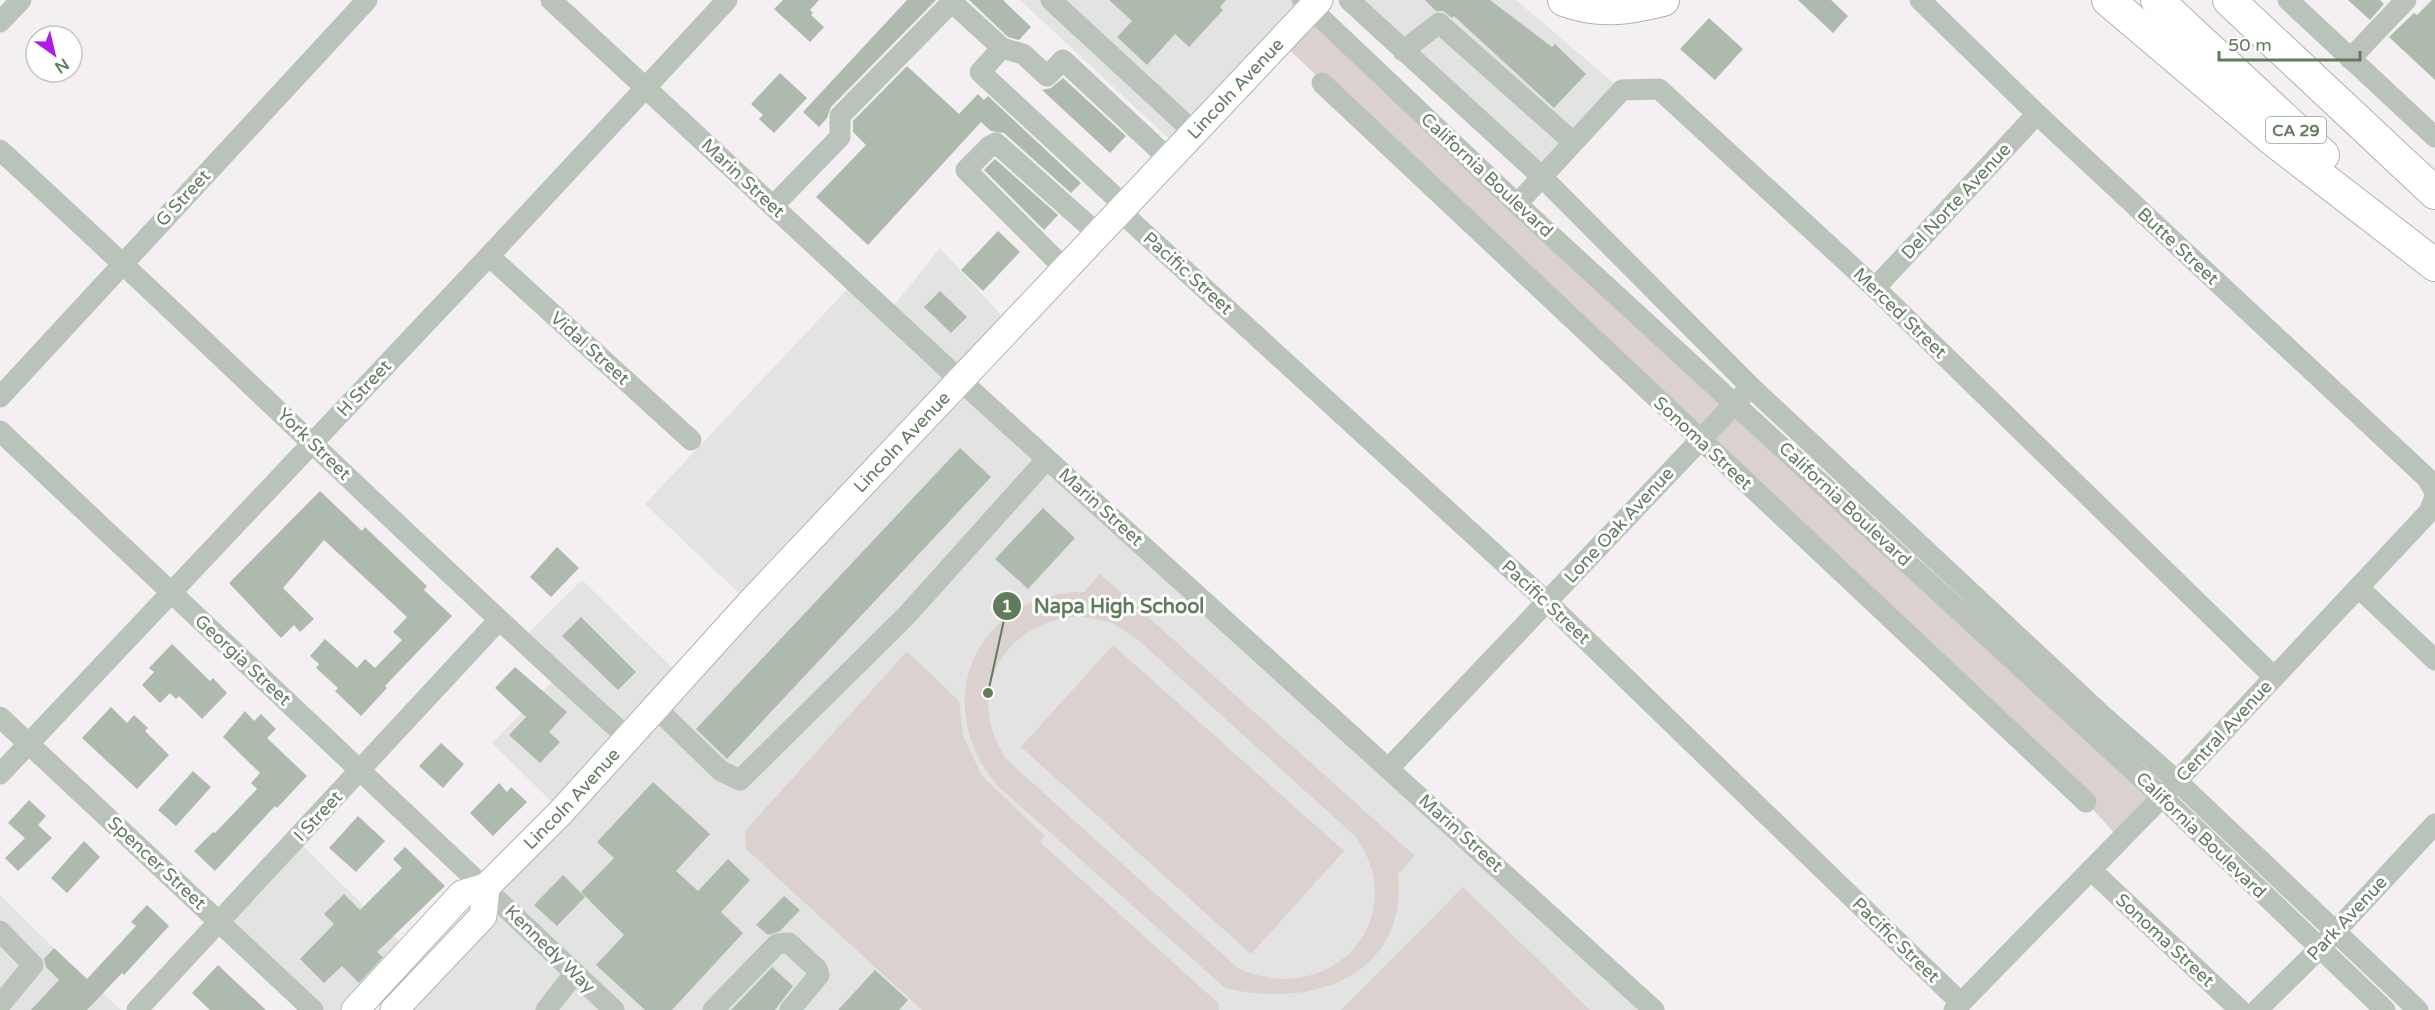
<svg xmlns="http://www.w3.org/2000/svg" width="2435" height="1010" font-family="'Varela Round',sans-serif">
  <rect width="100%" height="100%" fill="#f4eff2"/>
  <g fill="#e4e3e3">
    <path d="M1020,0H1302L1180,149Z"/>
    <path d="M1349,0H1516L1622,90L1541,176Z"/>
    <path d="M940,248L1012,327L961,381L1654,1010H394L483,916L486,887L562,812L492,743L558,676L520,641L582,580L683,678L749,603L645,504L854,282L888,313Z"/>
    <path d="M296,839L409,951L355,1010H313L219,921Z"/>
    <path d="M0,895L61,955L121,1010H0Z"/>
  </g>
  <g fill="#dbd2d0" fill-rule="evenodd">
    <path d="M1311,9L2162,797L2120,839L2086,802L1280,41Z"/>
    <path d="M1100,574L1415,856L1398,874C1408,975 1313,1010 1225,988L1001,789C926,709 974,592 1084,592ZM1080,616L1111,622L1137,639L1356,837C1414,922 1328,1010 1238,968L1006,759C963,693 1003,621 1080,616Z"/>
    <path d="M1113,645L1344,851L1251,954L1021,747Z"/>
    <path d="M907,651L959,701L963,735L982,776L1045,836L1040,842L1218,1003L1219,1010H922L746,849L745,831Z"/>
    <path d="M1463,887L1590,1010H1341Z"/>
  </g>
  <g fill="#afbaae">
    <path d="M783,0H819L810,10L813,13L811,15L824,27L810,42L774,9Z"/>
    <path d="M907,0H936L831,107L827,118L819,127L803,112Z"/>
    <path d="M969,0H1003L1031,27L1019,40L1008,37Z"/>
    <path d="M1109,0H1226L1220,7L1223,10L1189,47L1175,34L1147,65L1117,37L1132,21Z"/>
    <path d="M1425,0H1490L1552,47L1555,44L1586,74L1554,108L1454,16L1452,18L1443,11H1436Z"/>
    <path d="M1798,0H1831L1848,16L1833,33Z"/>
    <path d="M2348,0H2380L2384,4L2370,20Z"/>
    <path d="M2432,0H2435V80L2389,37L2414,13L2417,15Z"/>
    <path d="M1709,18L1743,49L1715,80L1680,49Z"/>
    <path d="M907,66L959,114L978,94L984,100L988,96L1081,183L1071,193L1004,133L991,131L981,122L868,245L816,197L866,145L853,132V121Z"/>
    <path d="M780,73L807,98L774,133L759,119L763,115L751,104Z"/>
    <path d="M1063,78L1126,136L1110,153L1042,90L1051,88Z"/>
    <path d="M995,159L1058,215L1044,230L984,170Z"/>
    <path d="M998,231L1020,252L983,291L961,270Z"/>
    <path d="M940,291L967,317L951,333L924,307Z"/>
    <path d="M960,448L991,477L727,759L696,729Z"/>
    <path d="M320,491L362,531L365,527L427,586L424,590L452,616L385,686L387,688L361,716L335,691L338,688L316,668L319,664L310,656L325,639L357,668L365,659L375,668L402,640L393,632L407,617L324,540L283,588L314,619L300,632L294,625L281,638L229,583Z"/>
    <path d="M1043,508L1075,538L1028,589L995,559Z"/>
    <path d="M557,547L579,568L551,597L530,577Z"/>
    <path d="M581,617L636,672L618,690L562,636Z"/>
    <path d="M172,644L210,681L213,678L227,693L202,719L179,696L176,699L170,693L160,703L142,685L154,672L149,668Z"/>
    <path d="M515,667L567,712L549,732L560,742L540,763L509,735L526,717L495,688Z"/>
    <path d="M111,707L127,723L134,715L148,728L145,731L169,755L137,789L82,738Z"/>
    <path d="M245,711L254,721L261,714L276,729L267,738L307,776L277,808L275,806L215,871L194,851L213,832L215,833L257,789L251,783L260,773L223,737Z"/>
    <path d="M441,743L464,764L443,788L419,766Z"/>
    <path d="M193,771L211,787L176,826L158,810Z"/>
    <path d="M653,782L710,834L676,871L698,891L728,859L750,880L721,912L743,933L672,1010H645L596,965L624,935L581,892L614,858L597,842Z"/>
    <path d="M499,783L507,792L511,787L527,802L493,836L470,813Z"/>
    <path d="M29,800L46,816L38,825L52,838L18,871L5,858L25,838L8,823Z"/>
    <path d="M358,816L385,841L356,872L329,848Z"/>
    <path d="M84,841L100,857L67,893L51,878Z"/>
    <path d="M405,847L445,886L377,952L383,957L359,983L342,966L324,983L300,959L334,924L324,914L344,894L360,910L402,868L393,859Z"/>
    <path d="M563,875L585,897L557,926L534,905Z"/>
    <path d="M784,896L800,910L780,931L768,935L756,925Z"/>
    <path d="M147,905L169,926L124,975L122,973L87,1010H31L59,980L46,967L44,959L54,948L87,979L136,926L131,922Z"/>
    <path d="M218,965L237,983L266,1010H210L192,993Z"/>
    <path d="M772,967L793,986L775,1010H731Z"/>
    <path d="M875,970L908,1000L899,1010H838Z"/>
  </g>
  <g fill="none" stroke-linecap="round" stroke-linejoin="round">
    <g stroke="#acb6ab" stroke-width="29">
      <g id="major">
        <path id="s1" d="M355,1010L462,894L486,887L562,811L750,603L1319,0"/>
        <path d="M394,1010L483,916L486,887"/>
      </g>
    </g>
    <g stroke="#acb4ab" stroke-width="34">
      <g id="highway">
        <path d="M1564,0C1599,13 1627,9 1663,0"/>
        <path d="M2108,0L2272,139L2435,265"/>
        <path d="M2157,0L2323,155"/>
        <path d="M2229,0L2435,193"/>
      </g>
    </g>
    <g stroke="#bac3ba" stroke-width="21">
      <path d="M551,0L961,381L1654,1010"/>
      <path d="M1051,0L1195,133"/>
      <path d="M1302,0L1517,204L2162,797L2385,1010"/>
      <path d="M1349,0L1541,176L1751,387L2103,716L2177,781L2418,1010"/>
      <path d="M1920,0L2037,114L2427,478L2435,492"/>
      <path d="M2288,0L2435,137"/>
      <path d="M0,22L21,0"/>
      <path d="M1002,48L1023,54L1047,76L1063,60L1170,160"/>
      <path d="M1403,51L1439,23L1573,142"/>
      <path d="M2350,59L2406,0"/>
      <path d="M1322,83L2086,802"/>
      <path d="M0,150C212,344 415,546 628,738"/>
      <path d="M1517,204L1622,90L1659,89L1875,288L2274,677"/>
      <path d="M773,206L840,137V116L952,2L1002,48L980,72L1126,207"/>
      <path d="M1121,212L1546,601L1961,1003"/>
      <path d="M489,256L691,440"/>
      <path d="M1066,270L966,170L990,146L996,143L1099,235"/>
      <path d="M1875,288L2037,114"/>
      <path d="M0,397L367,0"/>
      <path d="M0,431L614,1010"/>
      <path d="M2359,588L2435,660"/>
      <path d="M656,708L721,771L740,780L906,616L1047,459"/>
      <path d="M0,717L313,1010"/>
      <path d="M1389,768L1744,394"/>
      <path d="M0,774L489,256L727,0"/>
      <path d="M2091,870L2240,1010"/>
      <path d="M0,931L33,965L0,1005"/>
      <path d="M137,1010L498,621"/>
      <path d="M546,1010L575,973"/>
      <path d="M713,1010L777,944L789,943L817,969L819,975L790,1010"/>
      <path d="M1954,1010L2162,797L2429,512L2435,497"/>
      <path d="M2257,1010L2319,949L2435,824"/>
    </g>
    <use href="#major" stroke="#fff" stroke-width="27"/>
    <use href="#highway" stroke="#fff" stroke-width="32"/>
  </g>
  <g text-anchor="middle" stroke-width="6" stroke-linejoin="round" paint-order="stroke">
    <rect fill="#fff" stroke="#90a38e" stroke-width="1.5" x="2266" y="117" width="60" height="26" rx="4.5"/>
    <g font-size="16" font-weight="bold" fill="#607c5d">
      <text x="2296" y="136">CA 29</text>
    </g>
    <g font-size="18" fill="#607c5d" stroke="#fff">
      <text dy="6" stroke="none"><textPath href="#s1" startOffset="1278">Lincoln Avenue</textPath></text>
      <text transform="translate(1487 175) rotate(43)" y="6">California Boulevard</text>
      <text transform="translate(743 178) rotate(43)" y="6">Marin Street</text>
      <text transform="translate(183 198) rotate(-47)" y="6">G Street</text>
      <text transform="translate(1956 201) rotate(-47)" y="6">Del Norte Avenue</text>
      <text transform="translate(2178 246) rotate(43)" y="6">Butte Street</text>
      <text transform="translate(1188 273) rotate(42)" y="6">Pacific Street</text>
      <text transform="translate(1900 313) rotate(44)" y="6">Merced Street</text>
      <text transform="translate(590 348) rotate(42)" y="6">Vidal Street</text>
      <text transform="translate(364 388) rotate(-47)" y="6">H Street</text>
      <text dy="6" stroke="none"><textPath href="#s1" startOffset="792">Lincoln Avenue</textPath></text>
      <text transform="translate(1703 443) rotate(43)" y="6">Sonoma Street</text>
      <text transform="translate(314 444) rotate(44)" y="6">York Street</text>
      <text transform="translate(1845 504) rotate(43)" y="6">California Boulevard</text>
      <text transform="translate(1101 507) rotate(42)" y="6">Marin Street</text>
      <text transform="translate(1619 525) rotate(-47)" y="6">Lone Oak Avenue</text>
      <text transform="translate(1546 602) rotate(43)" y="6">Pacific Street</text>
      <text transform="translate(243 660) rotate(43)" y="6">Georgia Street</text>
      <text transform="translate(2224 731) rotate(-47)" y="6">Central Avenue</text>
      <text dy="6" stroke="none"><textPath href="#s1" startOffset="306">Lincoln Avenue</textPath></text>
      <text transform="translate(318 816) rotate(-47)" y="6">I Street</text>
      <text transform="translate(1461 833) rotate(42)" y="6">Marin Street</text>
      <text transform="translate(2201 835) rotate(44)" y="6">California Boulevard</text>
      <text transform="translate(157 863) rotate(43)" y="6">Spencer Street</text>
      <text transform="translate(2347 918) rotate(-47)" y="6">Park Avenue</text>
      <text transform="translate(1896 940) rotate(44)" y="6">Pacific Street</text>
      <text transform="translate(2165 940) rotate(43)" y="6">Sonoma Street</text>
      <text transform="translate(550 949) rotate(44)" y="6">Kennedy Way</text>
    </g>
  </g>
  <path fill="none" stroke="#607c5d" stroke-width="2" d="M988 693L1007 606"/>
  <g fill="#607c5d" stroke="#fff" stroke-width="2">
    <circle cx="988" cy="693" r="6"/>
    <circle cx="1007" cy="606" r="15"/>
  </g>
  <g font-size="18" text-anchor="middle" font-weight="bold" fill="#fff">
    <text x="1007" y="612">1</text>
  </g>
  <g font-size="20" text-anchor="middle" font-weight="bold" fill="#607c5d" stroke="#fff" stroke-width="6" stroke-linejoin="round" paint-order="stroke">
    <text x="1119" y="613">Napa High School</text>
  </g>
  <g transform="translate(54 54) rotate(146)"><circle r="28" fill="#ffffff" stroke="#bfcbbe" stroke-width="1.5"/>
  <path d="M0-4.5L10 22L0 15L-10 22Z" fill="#af1ae9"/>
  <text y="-9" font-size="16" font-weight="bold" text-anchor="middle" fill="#607c5d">N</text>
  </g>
  <path d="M2219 51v9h141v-9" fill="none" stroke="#607c5d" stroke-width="3"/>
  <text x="2228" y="51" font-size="18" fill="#607c5d" stroke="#ffffff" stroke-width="4.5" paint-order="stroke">50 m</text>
</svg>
